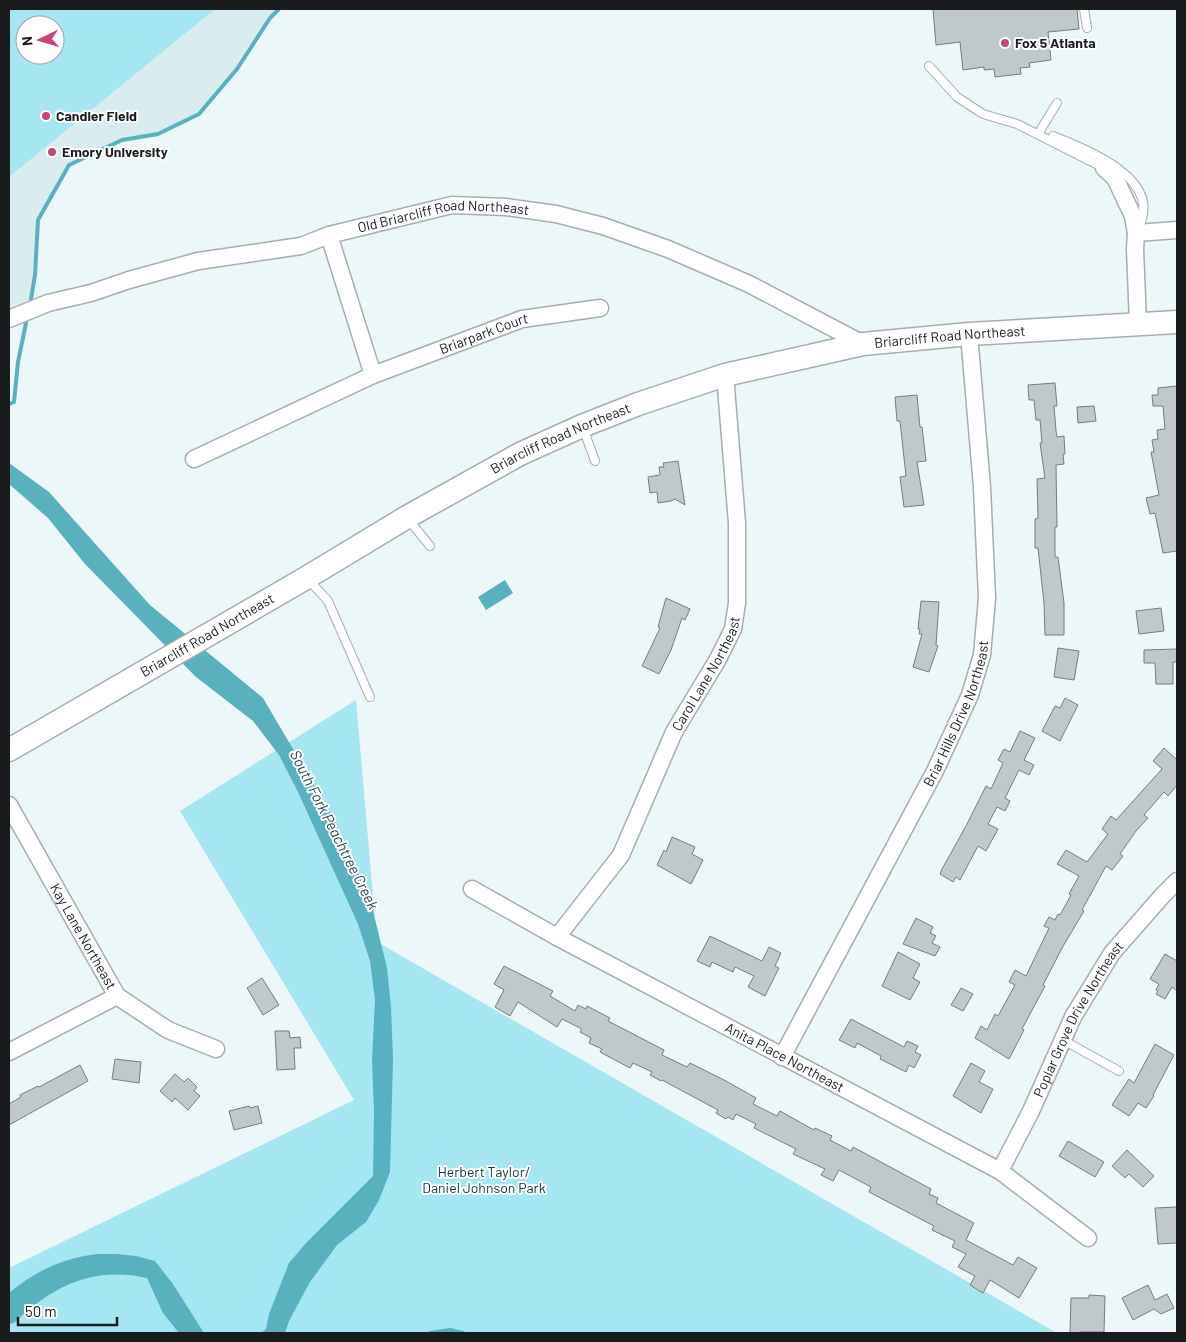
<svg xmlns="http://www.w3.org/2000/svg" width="1186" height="1342" font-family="Barlow,sans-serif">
  <rect width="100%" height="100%" fill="#ecf7f9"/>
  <path fill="#d9edf1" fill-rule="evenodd" d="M9,9H279L269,18L237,69L199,114L158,134L122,140L69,165L38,220L35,275L28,311L9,319ZM25,25H55V55H25Z"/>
  <g fill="#a4e6f2" fill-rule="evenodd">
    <path d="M9,9H215L9,177ZM25,25H55V55H25Z"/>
    <path d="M356,700L377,942L1057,1333H9V1268L354,1100L180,811Z"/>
  </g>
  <g fill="#59b0bf">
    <path d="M9,463L49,492L150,605L263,698L330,812L360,876L373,911L387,968L391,1007L393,1059L390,1172L379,1200L366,1222L337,1245L310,1282L289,1321L285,1333H261L266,1329L269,1314L289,1263L306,1243L373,1176L374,1112L372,1061L375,1000L370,961L358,924L298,792L279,755L253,721L196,677L85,564L48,518L9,484Z"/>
    <path d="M505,580L513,593L486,610L478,597Z"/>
    <path d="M97,1254H117L136,1256L155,1261L173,1284L204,1333H179L163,1313L147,1278C92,1266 53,1286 14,1323L9,1324V1293C37,1270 61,1259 97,1254Z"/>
  </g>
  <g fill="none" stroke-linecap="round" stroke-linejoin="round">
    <g stroke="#59b0bf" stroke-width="4">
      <path d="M31,299L35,275L38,220L69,165L122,140L158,134L199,114L237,69L270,18L279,9"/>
      <path d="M9,404L14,402L18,362L26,323"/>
      <path d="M430,1333L450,1330L463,1333"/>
    </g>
  </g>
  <g fill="#bfc9cb" stroke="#737d7e">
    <path d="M933,9H1077L1079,29L1048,32L1051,60L1029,63L1030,67L1020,68L1021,74L995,77L994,69L984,70V67L963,70L960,42L936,45Z"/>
    <path d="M1055,383L1057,406H1054L1056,431L1057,437L1064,436L1065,454H1063L1064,464L1056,465L1057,527H1055V557H1058L1064,603V635H1045L1044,603L1038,548H1035V519L1038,518L1037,479L1045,478L1040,443H1042L1040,420H1036L1034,400H1029L1028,385Z"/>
    <path d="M1177,386V551L1163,553L1155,513L1150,514L1146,498L1159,495L1151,452H1154L1152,440L1158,439L1157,430L1165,429L1163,406H1153L1152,395H1158V388Z"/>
    <path d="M917,395L920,427H922L926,461L917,462L924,505L904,507L900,477L906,476L900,421H897L895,397Z"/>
    <path d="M1094,406L1096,421L1078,423L1077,407Z"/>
    <path d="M678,461L685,505L675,499L671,501L658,503L657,492L650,493L648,477L660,475L659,467H664L663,463Z"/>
    <path d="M666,598L690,609L685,620L682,618L671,650L659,674L642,666L660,628L658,627Z"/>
    <path d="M921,601L939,602L936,645L938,646L929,672L913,667L922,634H919L920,629H918Z"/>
    <path d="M1161,608L1164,631L1139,634L1136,611Z"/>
    <path d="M1058,648L1079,651L1074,680L1054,677Z"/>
    <path d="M1177,649V662H1173V684H1156L1155,663H1144V650Z"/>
    <path d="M1065,698L1078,705L1060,741L1042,731L1055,706L1060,708Z"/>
    <path d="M1020,731L1035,738L1024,760L1034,765L1029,775L1019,770L1005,798L1010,801L1005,811L997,807L988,824L998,829L986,851L978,846L960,880L956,877L953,882L940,874L942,869L966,826L986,786L991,789L1003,763L998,760L1004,749L1010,752Z"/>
    <path d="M1164,748L1177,760V785L1168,796L1164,792L1144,815L1148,818L1136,831L1120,854L1123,856L1112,870L1106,866L1082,910L1084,911L1062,948L1043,985L1045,986L1022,1029L1024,1030L1009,1059L975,1038L981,1026L987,1030L995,1014L998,1016L1015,985L1009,982L1015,970L1026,976L1049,928L1044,926L1049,917L1055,920L1058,914L1060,915L1071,895L1069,894L1079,876L1057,864L1066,850L1087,862L1108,834L1102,829L1111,816L1116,820L1162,769L1153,761Z"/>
    <path d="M672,837L695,847L692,854L703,860L691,884L657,865L664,850L666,852Z"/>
    <path d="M916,918L933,927L930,933L936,936L932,943L940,947L935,956L903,944Z"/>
    <path d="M710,936L762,961L769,947L781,953L775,966L779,968L765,996L748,987L754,976L735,967L733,972L712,962L710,967L697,961Z"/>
    <path d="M898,952L920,964L913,978L920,982L910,1000L882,986Z"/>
    <path d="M1165,954L1177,961V991L1172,987L1165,999L1156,994L1158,991L1156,990L1159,984L1150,979Z"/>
    <path d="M504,966L553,991L550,996L575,1011L578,1005L586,1009L587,1006L610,1018L608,1021L664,1050L662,1055L687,1067L690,1063L726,1081L756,1098L753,1104L777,1116L780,1111L814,1130L815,1128L832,1136L830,1140L851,1151L853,1147L931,1189L929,1194L938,1198L936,1203L974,1223L966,1240L1013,1265L1018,1257L1037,1268L1019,1298L990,1280L983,1293L970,1285L975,1276L958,1267L966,1254L952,1247L955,1241L932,1230L934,1226L869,1192L871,1187L839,1170L833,1181L821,1175L825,1169L793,1154L796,1149L754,1128L756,1124L736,1114L733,1120L728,1117L726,1119L716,1113L718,1110L662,1080L661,1081L650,1075L652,1072L633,1063L630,1068L600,1052L602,1049L589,1043L591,1038L580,1032L582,1029L562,1019L557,1027L518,1002L510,1016L495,1007L504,990L494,984Z"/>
    <path d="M262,978L279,1005L263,1015L247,988Z"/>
    <path d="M961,988L973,994L963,1011L951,1005Z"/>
    <path d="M851,1019L904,1047L907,1041L918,1046L915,1052L921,1055L914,1068L909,1065L906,1072L880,1059L881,1056L857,1043L855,1048L839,1040Z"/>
    <path d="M275,1031H289L290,1038L300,1037L301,1048H294L295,1069L277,1070Z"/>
    <path d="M1155,1044L1174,1055L1153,1095L1154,1096L1146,1108L1138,1103L1129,1116L1112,1105L1129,1079L1134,1083Z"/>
    <path d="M115,1059L141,1062L139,1083L112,1079Z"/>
    <path d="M971,1063L985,1071L979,1082L993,1089L981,1113L953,1096Z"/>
    <path d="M80,1065L88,1081L9,1125V1104L21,1097L20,1095L38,1086L39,1087Z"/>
    <path d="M175,1074L184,1082L188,1078L197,1087L194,1091L200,1096L188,1110L175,1098L172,1102L160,1091Z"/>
    <path d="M249,1106L250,1108L258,1106L262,1123L234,1130L229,1111Z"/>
    <path d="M1068,1141L1104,1162L1095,1177L1059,1156Z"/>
    <path d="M1127,1150L1154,1176L1143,1187L1129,1174L1125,1178L1112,1166Z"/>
    <path d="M1177,1207V1243L1158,1244L1155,1208Z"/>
    <path d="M1148,1285L1155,1300L1167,1294L1174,1308L1161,1314L1154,1309L1133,1320L1122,1298Z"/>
    <path d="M1089,1295L1105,1296L1104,1332H1080V1333H1070L1071,1298H1089Z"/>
  </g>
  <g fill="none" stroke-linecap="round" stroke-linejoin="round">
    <g stroke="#a4aeb0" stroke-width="10">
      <g id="service">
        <path d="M1084,9L1087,28"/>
        <path d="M929,66L957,97L983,114L1017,124L1104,168"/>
        <path d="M1038,134L1057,103"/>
        <path d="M1053,136C1086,149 1165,179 1138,228"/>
        <path d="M583,428L595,461"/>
        <path d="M408,519L430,546"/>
        <path d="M308,579L328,601L370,697"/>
        <path d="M1063,1040L1119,1071"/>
      </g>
    </g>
    <g stroke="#a4aeb0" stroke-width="19">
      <g id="minor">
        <path d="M1104,168L1115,178L1133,216L1136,233L1135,249L1138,323"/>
        <path d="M1136,233L1177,230"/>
        <path d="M329,235L373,375"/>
        <path id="s1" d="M9,319L48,303L91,293L129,280L198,261L301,246L329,235L452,205L506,207L556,214L603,226L668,249L749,284L863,344"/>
        <path id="s2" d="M194,459L373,375L522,319L600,308"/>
        <path id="s3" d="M9,805L117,996L168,1030L216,1049"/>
        <path id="s4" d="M472,889L557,937L1000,1171L1088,1238"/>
        <path id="s5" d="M557,937L621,855L674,732L718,659L733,629L737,603V523L725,375"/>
        <path d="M9,1052L117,996"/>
        <path id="s6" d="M782,1057L935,771L970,695L982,655L987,598L982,487L969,334"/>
        <path id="s7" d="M1000,1171L1031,1111L1073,1017L1112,953L1163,895L1177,881"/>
      </g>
    </g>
    <g stroke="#a4aeb0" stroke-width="25">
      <g id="secondary">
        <path id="s8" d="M9,750L306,578L407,517L520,454L582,426L638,404L725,375L863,344L969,334L1177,322"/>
      </g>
    </g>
    <use href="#service" stroke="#fff" stroke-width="8"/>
    <use href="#minor" stroke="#fff" stroke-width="16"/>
    <use href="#secondary" stroke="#fff" stroke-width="22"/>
  </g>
  <g fill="#cd4379" stroke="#fff" stroke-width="2">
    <circle cx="1005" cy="43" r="5"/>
    <circle cx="46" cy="116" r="5"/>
    <circle cx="52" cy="152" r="5"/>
  </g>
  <g text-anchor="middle" stroke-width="4" stroke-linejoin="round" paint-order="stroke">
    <g font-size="14" font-weight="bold" fill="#181c1d" stroke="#fff" text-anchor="start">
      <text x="1015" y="48">Fox 5 Atlanta</text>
      <text x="56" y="121">Candler Field</text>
      <text x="62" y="157">Emory University</text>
    </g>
    <g font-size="14" fill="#181c1d" stroke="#fff">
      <text dy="5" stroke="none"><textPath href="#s1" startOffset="449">Old Briarcliff Road Northeast</textPath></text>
      <text dy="5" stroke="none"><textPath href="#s2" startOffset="316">Briarpark Court</textPath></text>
      <text dy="5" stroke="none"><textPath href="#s8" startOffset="1039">Briarcliff Road Northeast</textPath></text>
      <text dy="5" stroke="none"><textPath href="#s8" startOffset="634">Briarcliff Road Northeast</textPath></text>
      <text dy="5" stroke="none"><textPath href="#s8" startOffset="229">Briarcliff Road Northeast</textPath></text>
      <text dy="5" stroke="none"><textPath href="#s5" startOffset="305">Carol Lane Northeast</textPath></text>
      <text dy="5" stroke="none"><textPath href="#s6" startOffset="386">Briar Hills Drive Northeast</textPath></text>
      <text dy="5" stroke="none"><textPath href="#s3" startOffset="151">Kay Lane Northeast</textPath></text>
      <text dy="5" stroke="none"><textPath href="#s7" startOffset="171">Poplar Grove Drive Northeast</textPath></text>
      <text dy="5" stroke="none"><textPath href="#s4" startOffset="355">Anita Place Northeast</textPath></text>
    </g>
    <g font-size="14" fill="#0d373e" stroke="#fff">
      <text x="484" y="1177">Herbert Taylor/<tspan x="484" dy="16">Daniel Johnson Park</tspan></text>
    </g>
    <g font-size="15" font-style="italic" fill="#20484f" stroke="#fff">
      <text transform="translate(334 830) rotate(63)" y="5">South Fork Peachtree Creek</text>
    </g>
  </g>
  <rect width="1186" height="1342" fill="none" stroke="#181c1d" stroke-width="20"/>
  <g transform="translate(40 40) rotate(265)"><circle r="24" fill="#ffffff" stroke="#a3a4a5"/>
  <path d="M0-4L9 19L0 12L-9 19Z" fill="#cd4379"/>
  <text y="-8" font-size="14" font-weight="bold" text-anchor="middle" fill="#181c1d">N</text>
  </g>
  <path d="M18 1317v8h99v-8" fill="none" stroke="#181c1d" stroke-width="2.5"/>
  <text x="25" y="1317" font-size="15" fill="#181c1d" stroke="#ffffff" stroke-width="4" paint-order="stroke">50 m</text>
</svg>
